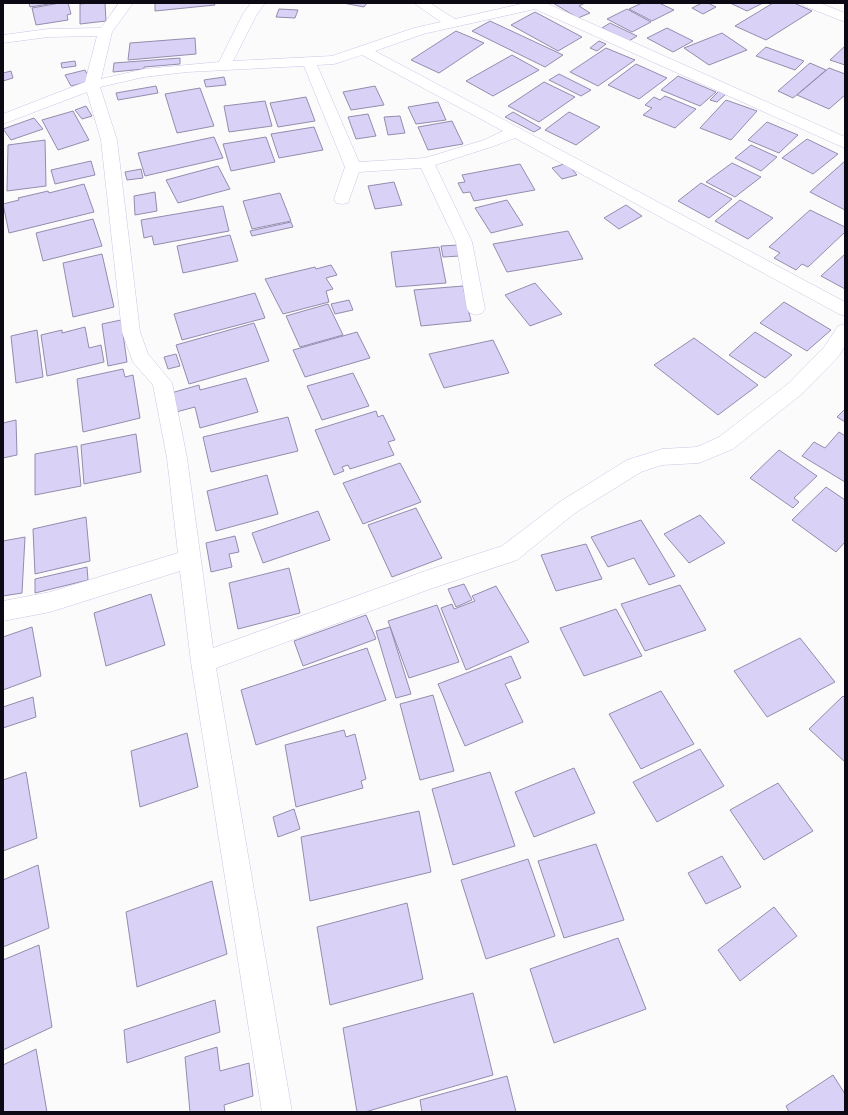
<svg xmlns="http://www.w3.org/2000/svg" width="848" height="1115" font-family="Spectral,serif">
  <rect width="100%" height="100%" fill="#fbfbfb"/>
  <g fill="#dad2f6" stroke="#948cad">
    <path d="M29,3H55L30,7Z"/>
    <path d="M60,3H68L71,14L67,15L68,20L36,25L32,8Z"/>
    <path d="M90,3H105L106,21L80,24V4Z"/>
    <path d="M155,3H214L215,5L155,11Z"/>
    <path d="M343,3H367L364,7Z"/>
    <path d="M553,3H585L579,6L590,13L578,18Z"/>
    <path d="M642,3H659L674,10L652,21L629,9Z"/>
    <path d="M702,3H708L716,7L703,14L692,8Z"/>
    <path d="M730,3H763L747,11Z"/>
    <path d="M773,3H794L812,11L766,40L735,26Z"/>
    <path d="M279,9L298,10L295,18L276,17Z"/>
    <path d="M627,9L651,22L632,32L607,19Z"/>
    <path d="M535,12L582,37L558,51L511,25Z"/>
    <path d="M490,21L563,55L545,67L472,31Z"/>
    <path d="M610,23L637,36L629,41L602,28Z"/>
    <path d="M667,28L693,41L673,52L647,38Z"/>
    <path d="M456,31L484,43L439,73L411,60Z"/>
    <path d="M722,33L747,50L709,65L684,48Z"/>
    <path d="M195,38L196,54L128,60L130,43Z"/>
    <path d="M599,41L606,44L597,51L590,48Z"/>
    <path d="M845,46V65L830,60Z"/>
    <path d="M766,47L804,61L795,70L756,56Z"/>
    <path d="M606,48L635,60L598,86L570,72Z"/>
    <path d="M512,55L539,70L493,96L466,81Z"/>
    <path d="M180,58V64L144,67V69L113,72L114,63Z"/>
    <path d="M75,61L76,66L62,68L61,63Z"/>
    <path d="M810,63L826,70L793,98L778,91Z"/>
    <path d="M636,64L667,78L639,99L608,85Z"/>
    <path d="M829,68L845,74V95L829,109L797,95Z"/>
    <path d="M85,70L91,81L71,86L65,75Z"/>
    <path d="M11,71L13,78L3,81V73Z"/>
    <path d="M559,74L591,90L581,96L549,80Z"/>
    <path d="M678,76L716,92L700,106L661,90Z"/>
    <path d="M224,77L226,85L206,87L204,80Z"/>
    <path d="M544,82L575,97L539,122L508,106Z"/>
    <path d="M156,86L158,93L118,100L116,93Z"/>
    <path d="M375,86L384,105L351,110L343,92Z"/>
    <path d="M200,88L214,126L177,133L165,94Z"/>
    <path d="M719,91L726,94L717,102L710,100Z"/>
    <path d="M665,96L696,109L675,128L643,115L652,108L645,105L654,97L660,100Z"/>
    <path d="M306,97L315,121L278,127L270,103Z"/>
    <path d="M726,100L757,111L731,140L700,128Z"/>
    <path d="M265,101L272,126L229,132L224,106Z"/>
    <path d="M438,102L446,120L416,124L408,107Z"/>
    <path d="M86,106L92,116L82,119L75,110Z"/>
    <path d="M73,111L89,140L58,150L42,120Z"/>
    <path d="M513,112L541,128L534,132L505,117Z"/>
    <path d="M569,112L600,127L576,145L545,130Z"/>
    <path d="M368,114L376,136L356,139L348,117Z"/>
    <path d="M400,116L405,133L388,135L384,117Z"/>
    <path d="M34,118L43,129L11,140L3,129Z"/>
    <path d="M452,121L463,144L428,150L418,127Z"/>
    <path d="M767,122L798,135L779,153L748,140Z"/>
    <path d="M314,127L323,150L279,158L271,134Z"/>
    <path d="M214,137L223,158L145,176L138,153Z"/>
    <path d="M266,137L275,162L231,171L223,144Z"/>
    <path d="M807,139L838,154L813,174L782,158Z"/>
    <path d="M45,140L46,186L7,191L8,145Z"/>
    <path d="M751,145L777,157L761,171L735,158Z"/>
    <path d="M91,161L95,175L55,184L51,170Z"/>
    <path d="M845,161V210L810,192Z"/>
    <path d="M567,163L577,175L562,179L552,168Z"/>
    <path d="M732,163L761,177L735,197L706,182Z"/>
    <path d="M520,164L535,190L474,201L470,192L463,193L458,183L465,182L462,175Z"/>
    <path d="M218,166L230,189L178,203L166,180Z"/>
    <path d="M141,169L143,178L127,180L125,172Z"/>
    <path d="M394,182L402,205L375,209L368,186Z"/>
    <path d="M701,183L732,199L709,218L678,201Z"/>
    <path d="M84,184L94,212L9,233L3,204L19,200L18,198L48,191L49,193Z"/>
    <path d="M155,192L157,211L135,215L134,196Z"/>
    <path d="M280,193L291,221L252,229L243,201Z"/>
    <path d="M507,200L523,225L491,233L475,208Z"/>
    <path d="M740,200L773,218L748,239L715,221Z"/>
    <path d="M626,205L642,216L619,229L604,218Z"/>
    <path d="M223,206L229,231L154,245L152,236L144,238L141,220Z"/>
    <path d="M810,210L845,227V232L808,267L802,264L796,270L774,258L780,253L769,247Z"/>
    <path d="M93,219L102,246L43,261L36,233Z"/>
    <path d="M291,222L293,227L252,236L250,231Z"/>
    <path d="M568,231L583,259L507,272L493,244Z"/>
    <path d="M230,235L238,261L183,273L177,246Z"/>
    <path d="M459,245L460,256L443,257L441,246Z"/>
    <path d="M439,247L446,283L396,287L391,252Z"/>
    <path d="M102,254L114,307L73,317L63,263Z"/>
    <path d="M845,254V289L821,276Z"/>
    <path d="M331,265L337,275L326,278L333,289L326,291L329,302L283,314L265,279L315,267L316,269Z"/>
    <path d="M535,283L562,314L530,326L505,295Z"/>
    <path d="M463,286L471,321L421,326L414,290Z"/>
    <path d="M255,293L265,318L182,340L174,314Z"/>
    <path d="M349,300L353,310L335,314L331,304Z"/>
    <path d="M784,302L831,330L807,351L760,323Z"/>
    <path d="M328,304L343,335L300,347L286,316Z"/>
    <path d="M121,320L127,362L108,366L102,324Z"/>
    <path d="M254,323L269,361L189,384L176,345Z"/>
    <path d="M85,327L89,348L101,345L104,362L47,376L41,335L62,330V333Z"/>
    <path d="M37,330L43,377L16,383L11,336Z"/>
    <path d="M357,332L370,358L305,377L293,350Z"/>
    <path d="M755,332L792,355L765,378L729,355Z"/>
    <path d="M694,338L758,385L718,415L654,365Z"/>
    <path d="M493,340L509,373L444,388L429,354Z"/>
    <path d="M176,354L180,366L168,369L164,357Z"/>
    <path d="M123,369L125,377L133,375L140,418L83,432L77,379Z"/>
    <path d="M353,373L369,406L322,420L307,386Z"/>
    <path d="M246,378L258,412L200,428L195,407L176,412L171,393L199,385L200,390Z"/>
    <path d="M845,409V422L837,417Z"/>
    <path d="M376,411L378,417L383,415L395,440L388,442L394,455L350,469L348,465L342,467L344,471L334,475L315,430Z"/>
    <path d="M288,417L298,451L211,472L203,437Z"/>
    <path d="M16,420L17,455L3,458V423Z"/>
    <path d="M839,432L845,436V482L802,456L814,442L825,448Z"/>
    <path d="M136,434L141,472L84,484L81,445Z"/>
    <path d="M77,446L81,486L35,495V454Z"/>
    <path d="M779,450L817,476L794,498L799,502L793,508L750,478Z"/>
    <path d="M400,463L421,502L363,524L343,483Z"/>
    <path d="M267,475L278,514L216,531L207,491Z"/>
    <path d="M826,487L845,500V542L836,552L792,520Z"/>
    <path d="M416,508L442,558L392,577L368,525Z"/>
    <path d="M318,511L330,540L263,563L252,533Z"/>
    <path d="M700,515L725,543L689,563L664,534Z"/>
    <path d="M86,517L90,561L35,574L33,529Z"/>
    <path d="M641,520L675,576L649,585L634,558L608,567L591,537Z"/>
    <path d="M235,536L239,552L229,554L232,567L211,572L206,543Z"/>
    <path d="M25,537L22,593L3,596V541Z"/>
    <path d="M586,544L602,579L556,591L541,555Z"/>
    <path d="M87,567L88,580L35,593V579Z"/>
    <path d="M289,568L300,613L238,629L229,583Z"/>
    <path d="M464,584L472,600L456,607L448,589Z"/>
    <path d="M680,585L706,630L645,651L621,604Z"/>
    <path d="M496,586L529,642L466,670L441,608L452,604L454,609L475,601L472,596Z"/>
    <path d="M151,594L165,645L106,666L94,613Z"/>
    <path d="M437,605L459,662L409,678L388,621Z"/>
    <path d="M616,609L642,656L584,676L560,628Z"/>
    <path d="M366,615L376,639L303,666L294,641Z"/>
    <path d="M32,627L41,676L3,690V637Z"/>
    <path d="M390,627L411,694L396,698L376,631Z"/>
    <path d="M800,638L835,682L767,717L734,671Z"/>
    <path d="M367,648L386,700L256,745L241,690Z"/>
    <path d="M511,656L521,678L505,684L523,722L465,746L438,684Z"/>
    <path d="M661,691L694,744L641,769L609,714Z"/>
    <path d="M433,695L454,771L420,780L400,704Z"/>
    <path d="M843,696L845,698V762L809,729Z"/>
    <path d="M33,697L36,717L3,728V707Z"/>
    <path d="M344,730L346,737L355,734L366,779L361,781L363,788L296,807L285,745Z"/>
    <path d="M187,733L198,787L140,807L131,751Z"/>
    <path d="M700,749L724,786L657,822L633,782Z"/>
    <path d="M574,768L595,813L534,837L515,792Z"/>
    <path d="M26,772L37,838L3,851V780Z"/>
    <path d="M490,772L515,846L453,865L432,789Z"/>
    <path d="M778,783L813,831L764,860L730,810Z"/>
    <path d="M294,809L300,829L278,837L273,817Z"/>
    <path d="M419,811L431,872L310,901L301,837Z"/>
    <path d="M596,844L624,920L564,938L538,861Z"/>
    <path d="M722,856L741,887L706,904L688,873Z"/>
    <path d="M528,859L555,936L486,959L461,880Z"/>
    <path d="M38,865L49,928L3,947V880Z"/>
    <path d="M212,881L227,954L137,987L126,912Z"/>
    <path d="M407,903L423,979L330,1005L317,927Z"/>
    <path d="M774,907L797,936L740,981L718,950Z"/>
    <path d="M618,938L646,1009L554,1043L530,969Z"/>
    <path d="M39,945L52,1027L3,1050V960Z"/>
    <path d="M473,993L493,1075L365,1112H357L343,1028Z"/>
    <path d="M215,1000L220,1032L127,1063L124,1030Z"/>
    <path d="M217,1047L220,1071L249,1063L253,1096L224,1105L225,1112H190L185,1057Z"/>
    <path d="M36,1049L47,1112H3V1065Z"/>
    <path d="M833,1075L845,1094V1112H789L786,1106Z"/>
    <path d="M507,1076L516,1112H422L420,1100Z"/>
  </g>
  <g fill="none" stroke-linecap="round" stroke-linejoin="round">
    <g stroke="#cdc5e8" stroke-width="1">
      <g id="minor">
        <path d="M119,3H133L112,32L101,79L144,69L219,62L243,14L251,3H265L257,14L233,61L332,56L414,28L441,22L414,3H430L455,19L525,3H549L548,4L845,137V148L840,146L535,9L423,34L375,51L845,302V316L839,314L515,138L494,146L435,165L472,242L485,309L482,313L476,315L470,313L467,309L456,242L421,168L359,172L348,203L342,204L336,203L334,199L345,167L304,66L187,72L144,77L100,87L117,140L140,332L148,354L172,383L187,458L213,648L428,570L502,546L561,501L627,460L662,449L697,447L719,437L789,383L825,346L838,326L845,324V346L839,356L803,393L733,449L699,463L662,465L641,472L575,513L517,560L430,589L216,668L292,1112H262L191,662L180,571L50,612L3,621V601L50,592L178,553L167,458L153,385L133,362L122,332L101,140L87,92L3,124V114L85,82L97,36L48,37L3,43V35L48,29L101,28ZM362,55L503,131L484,140L425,158L359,162L317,65L334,64Z"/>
        <path d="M802,3H820L845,13V22L804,6Z"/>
      </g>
    </g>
    <use href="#minor" fill="#fff" fill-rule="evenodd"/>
  </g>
  <rect width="848" height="1115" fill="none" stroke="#0c0915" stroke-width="8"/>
</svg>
